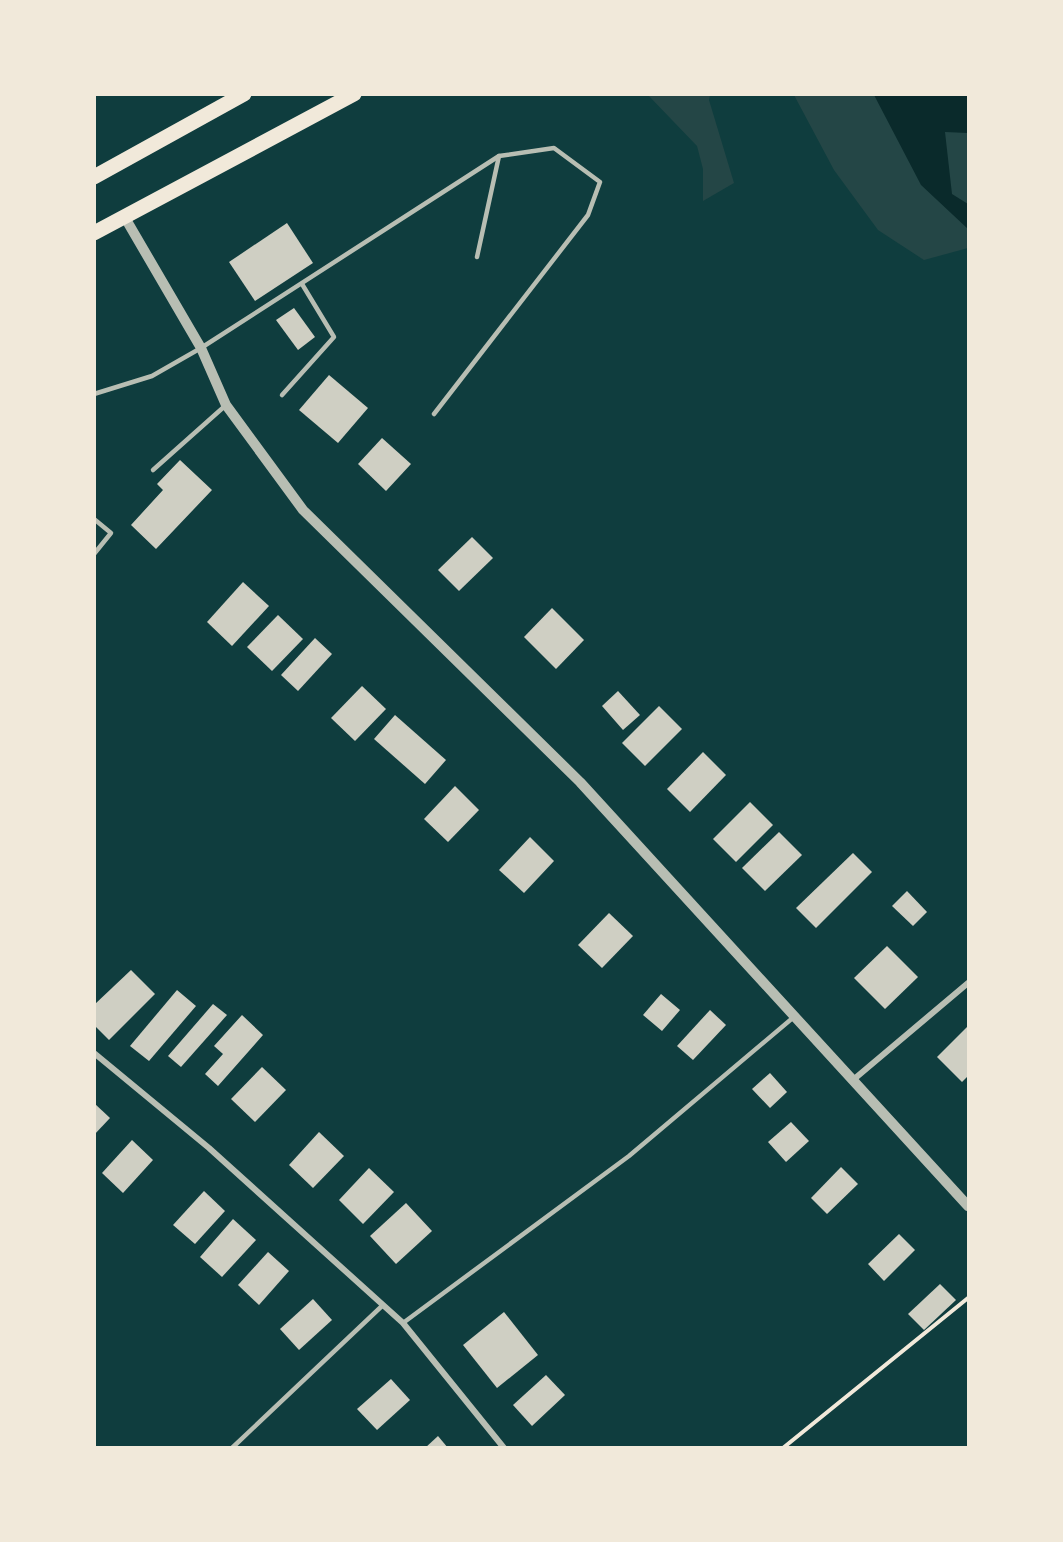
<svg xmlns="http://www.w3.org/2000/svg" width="1063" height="1542" font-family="'IBM Plex Sans',sans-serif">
  <rect width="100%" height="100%" fill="#0f3d3e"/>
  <g fill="#244646">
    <path d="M648,95H710L709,100L734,183L703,201V169L697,146Z"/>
    <path d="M794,95H968V248L924,260L878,230L834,170Z"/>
  </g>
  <path fill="#0a2a2b" d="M874,95H968V133L945,132L952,194L968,204V229L921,185Z"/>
  <g fill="#cfcfc3">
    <path d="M287,223L313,263L255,301L229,262Z"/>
    <path d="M294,308L315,337L298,350L276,320Z"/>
    <path d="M329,375L368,408L338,443L299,410Z"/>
    <path d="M382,438L411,464L386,491L358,464Z"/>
    <path d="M180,460L212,490L156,549L131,525L163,490L157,484Z"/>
    <path d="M472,537L493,558L459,591L438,570Z"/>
    <path d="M243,582L269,606L232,646L207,622Z"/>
    <path d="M552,608L584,640L556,669L524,637Z"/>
    <path d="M278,615L303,639L272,671L247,647Z"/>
    <path d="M315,638L332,654L298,691L281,675Z"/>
    <path d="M362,686L386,709L355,741L331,718Z"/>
    <path d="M618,691L640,715L623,730L602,706Z"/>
    <path d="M659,706L682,729L645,766L622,743Z"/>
    <path d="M395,715L446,760L425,784L374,739Z"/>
    <path d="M703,752L726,775L690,812L667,789Z"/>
    <path d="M455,786L479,810L448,842L424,819Z"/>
    <path d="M750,802L773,825L736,862L713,839Z"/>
    <path d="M779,832L802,855L765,891L742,868Z"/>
    <path d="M530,837L554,861L524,893L499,870Z"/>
    <path d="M853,853L872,872L816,928L796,908Z"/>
    <path d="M907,891L927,912L913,926L892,906Z"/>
    <path d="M609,913L633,936L602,968L578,945Z"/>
    <path d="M887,946L918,977L885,1009L854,978Z"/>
    <path d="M131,970L155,994L109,1040L94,1025V1005Z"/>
    <path d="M177,990L196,1006L149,1061L130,1046Z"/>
    <path d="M661,994L680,1010L662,1031L643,1015Z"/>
    <path d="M213,1004L227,1015L181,1067L168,1056Z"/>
    <path d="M710,1010L726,1025L693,1060L677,1046Z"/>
    <path d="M242,1015L263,1035L218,1086L205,1074L223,1054L214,1046Z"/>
    <path d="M968,1026V1076L962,1082L937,1057Z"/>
    <path d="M262,1067L286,1090L255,1122L231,1099Z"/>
    <path d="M770,1073L787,1092L770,1108L752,1089Z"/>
    <path d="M94,1103L110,1118L94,1135Z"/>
    <path d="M791,1122L809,1141L786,1162L768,1142Z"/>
    <path d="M319,1132L344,1156L313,1188L289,1165Z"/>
    <path d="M132,1140L153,1160L123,1193L102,1173Z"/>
    <path d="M841,1167L858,1184L827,1214L811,1198Z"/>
    <path d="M369,1168L394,1192L363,1224L339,1200Z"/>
    <path d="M204,1191L225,1211L195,1244L173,1225Z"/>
    <path d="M406,1203L432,1231L396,1264L370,1236Z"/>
    <path d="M233,1219L256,1240L222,1277L200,1257Z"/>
    <path d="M899,1234L915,1250L884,1281L868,1264Z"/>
    <path d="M268,1252L289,1271L259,1305L238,1285Z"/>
    <path d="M940,1284L956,1300L924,1330L908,1314Z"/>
    <path d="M313,1299L332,1320L299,1350L280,1329Z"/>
    <path d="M504,1312L538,1355L497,1388L463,1345Z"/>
    <path d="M546,1375L565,1395L532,1426L513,1405Z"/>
    <path d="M391,1379L410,1400L377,1430L357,1409Z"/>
    <path d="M438,1436L448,1448H425Z"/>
  </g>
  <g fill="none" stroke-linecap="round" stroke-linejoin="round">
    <path stroke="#f1e9da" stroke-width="4" d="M783,1448L968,1298"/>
    <g stroke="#b8beb3" stroke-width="4.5">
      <path d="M477,257L499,156"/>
      <path d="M94,394L152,376L201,348L499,156L554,148L600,182L588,215L434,414"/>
      <path d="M282,395L334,337L302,284"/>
      <path d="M153,470L226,405"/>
      <path d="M94,519L111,533L94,554"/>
      <path d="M403,1323L629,1156L795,1016"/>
      <path d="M232,1448L383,1305"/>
    </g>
    <g stroke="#b8beb3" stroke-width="6">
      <path d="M94,1053L209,1148L403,1323L504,1448"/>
      <path d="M853,1080L968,983"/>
    </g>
    <path stroke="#b8beb3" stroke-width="10" d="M124,216L201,348L226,405L303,510L580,782L968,1206"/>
    <g stroke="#f1e9da" stroke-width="15">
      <path d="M94,177L244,94"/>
      <path d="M94,233L354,94"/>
    </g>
  </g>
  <rect width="1063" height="1542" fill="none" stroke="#f1e9da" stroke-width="192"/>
</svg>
